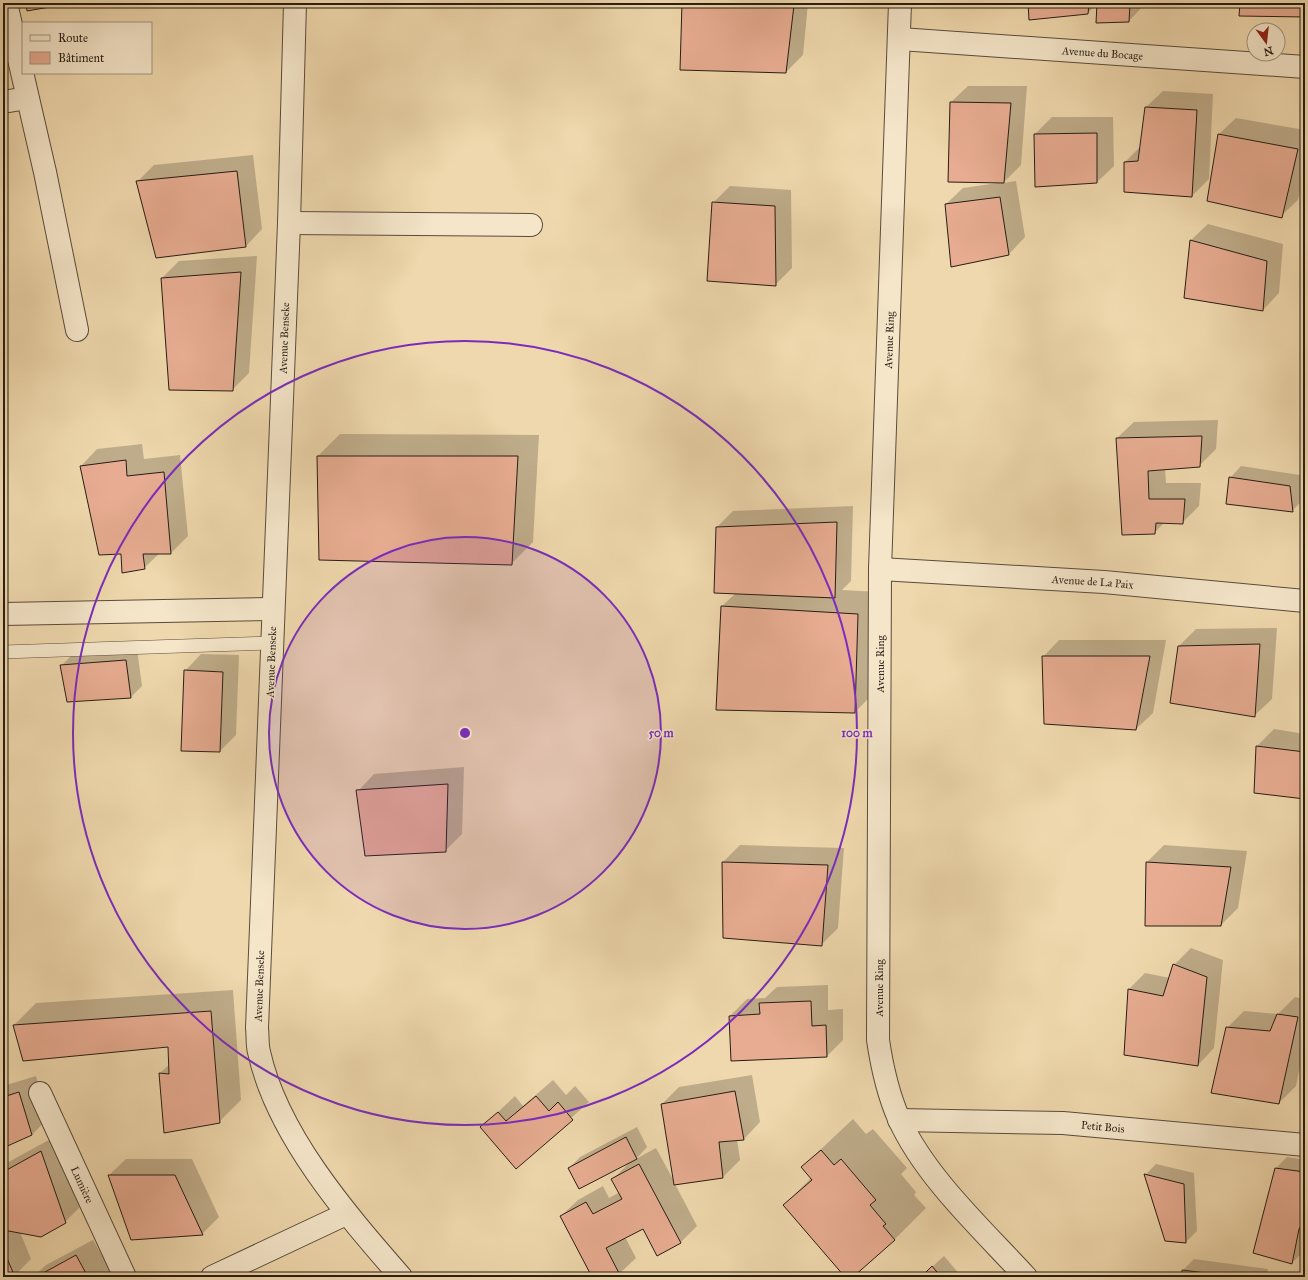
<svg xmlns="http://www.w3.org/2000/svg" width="1308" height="1280" font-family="'IM FELL Great Primer',serif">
  <rect width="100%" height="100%" fill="#efd8ad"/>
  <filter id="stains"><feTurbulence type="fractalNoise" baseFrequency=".005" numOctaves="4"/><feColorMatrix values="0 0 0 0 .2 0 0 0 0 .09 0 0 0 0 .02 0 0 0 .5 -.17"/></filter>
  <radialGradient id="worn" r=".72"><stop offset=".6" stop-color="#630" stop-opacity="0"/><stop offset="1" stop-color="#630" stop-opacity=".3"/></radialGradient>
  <g fill="#0003">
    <path d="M106,3H116L107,5Z"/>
    <path d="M683,3H808L803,55L786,72Z"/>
    <path d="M1029,3H1098L1088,13Z"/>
    <path d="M1098,3H1146L1129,21Z"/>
    <path d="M968,86H1027L1021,165L1003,183L1016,181L1025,237L1009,254L946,204L963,188L998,183L951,102Z"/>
    <path d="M1163,91L1213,94L1209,179L1192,196L1125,162L1141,146L1146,107Z"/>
    <path d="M1052,117H1113L1114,166L1097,182L1035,134Z"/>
    <path d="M1236,118L1305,130V170L1298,200L1281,216L1219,134Z"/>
    <path d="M253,155L262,229L246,246L138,181L154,165Z"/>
    <path d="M730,186L791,190L792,268L775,285L713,203Z"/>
    <path d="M1208,224L1283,244L1279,293L1263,310L1185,297L1191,240Z"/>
    <path d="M257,256L249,373L232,390L162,278L179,261Z"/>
    <path d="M1218,420L1216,449L1199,466L1165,468L1166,483H1201L1199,506L1182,523L1165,522L1154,533L1117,438L1134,422Z"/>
    <path d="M340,434L539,435L533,542L511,564L318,456Z"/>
    <path d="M142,444L144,459L180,455L188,536L171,553H160L144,568L121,553L100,554L81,466L97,449Z"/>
    <path d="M1241,466L1300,475L1303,500L1292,511L1230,478Z"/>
    <path d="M853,506L851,581L842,590L880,592L877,690L855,712L722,606L736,593L717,527L733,511Z"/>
    <path d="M1277,628L1272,699L1255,715L1179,646L1196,629Z"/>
    <path d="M1059,640H1166L1153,713L1136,729L1043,657Z"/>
    <path d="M137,649L142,686L131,697L61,666L72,655Z"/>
    <path d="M201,654L239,655L236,735L220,751L185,671Z"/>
    <path d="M1274,729L1305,734V798L1255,792L1257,746Z"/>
    <path d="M464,767L462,834L445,851L358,791L374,774Z"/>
    <path d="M740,845L844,848L838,928L821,945L723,862Z"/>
    <path d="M1164,845L1247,851L1238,908L1221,925L1147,862Z"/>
    <path d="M1191,948L1223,960L1214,1048L1198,1065L1129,989L1145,973L1170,978L1174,965Z"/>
    <path d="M828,985V1010L843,1009V1040L827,1056L730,1016L747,999L765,998L777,987Z"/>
    <path d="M233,990L241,1100L219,1122L165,1131L160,1073L170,1064L169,1046L14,1025L36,1003Z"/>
    <path d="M1295,997L1305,999V1043L1296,1086L1279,1103L1227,1028L1244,1011L1278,1014Z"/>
    <path d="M752,1075L760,1122L744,1139H737L740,1160L723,1177L675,1184L697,1226L680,1243L644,1227L625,1237L636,1258L619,1274L614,1277H593L561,1216L578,1200L603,1186L609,1198L620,1192L613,1179L630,1162L569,1168L580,1157L637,1127L647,1147L636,1159L656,1148L675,1183L662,1104L679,1087Z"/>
    <path d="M36,1076L48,1118L32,1135L3,1147V1086Z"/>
    <path d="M553,1080L566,1095L575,1086L589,1102L516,1167L482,1127L515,1096L523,1106Z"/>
    <path d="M853,1119L866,1134L873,1129L907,1168L901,1174L916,1192L914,1195L926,1208L894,1240L851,1277H846L784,1205L811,1178L802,1167Z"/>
    <path d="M58,1135L82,1205L65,1222L20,1232L31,1259L14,1276L3,1277V1165Z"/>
    <path d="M1287,1157L1305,1160V1242L1303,1252L1292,1263L1276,1168Z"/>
    <path d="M126,1159H192L219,1217L202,1234L109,1175Z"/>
    <path d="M1156,1164L1194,1173L1197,1231L1186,1242L1166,1240L1145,1175Z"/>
    <path d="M93,1240L115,1277H33L46,1265Z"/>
    <path d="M944,1256L962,1277H921Z"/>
    <path d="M1194,1259L1268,1269L1267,1277H1183V1270Z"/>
    <path d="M659,1273L662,1277H655Z"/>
  </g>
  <g fill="#e7ac91" stroke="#271d15">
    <path d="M26,3H73L27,11Z"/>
    <path d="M682,3L794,5L786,73L680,70Z"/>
    <path d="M1028,3H1089L1088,14L1029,20Z"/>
    <path d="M1097,3H1130L1129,22L1096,23Z"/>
    <path d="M1240,3H1305V17L1239,16Z"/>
    <path d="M950,102L1011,103L1004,183L948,182Z"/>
    <path d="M1145,107L1197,110L1192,197L1124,192V162L1138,161Z"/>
    <path d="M1097,133V183L1035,187L1034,134Z"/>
    <path d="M1218,134L1298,149L1282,218L1207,201Z"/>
    <path d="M237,171L246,247L156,258L136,181Z"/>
    <path d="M1000,197L1009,255L951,267L945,204Z"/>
    <path d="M712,202L775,206L776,286L707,281Z"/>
    <path d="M1190,240L1267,261L1263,311L1184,298Z"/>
    <path d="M241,272L233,391L169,390L161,278Z"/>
    <path d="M1202,436L1200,467L1148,471L1149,499H1185L1183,524L1156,523L1155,534L1122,535L1116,438Z"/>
    <path d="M317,456H518L512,565L319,560Z"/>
    <path d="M126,460L127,476L164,472L171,554H143L145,569L122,573L121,554L99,555L80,466Z"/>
    <path d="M1229,477L1290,486L1293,512L1226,504Z"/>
    <path d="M837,522L835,598L714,593L716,527Z"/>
    <path d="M721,606L858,614L855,713L716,710Z"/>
    <path d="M1260,644L1255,717L1170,703L1178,646Z"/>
    <path d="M1042,656H1150L1136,730L1044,724Z"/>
    <path d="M126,660L131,698L67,702L60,665Z"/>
    <path d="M184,670L223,672L220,752L181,751Z"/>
    <path d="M1256,746L1305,752V799L1254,793Z"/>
    <path d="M448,784L446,852L365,856L356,790Z"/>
    <path d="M722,862L828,865L822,946L723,938Z"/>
    <path d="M1146,862L1231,867L1221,926H1145Z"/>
    <path d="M1173,964L1207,977L1198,1066L1124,1055L1128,989L1163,996Z"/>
    <path d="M811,1001L812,1026L826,1025L827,1057L731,1061L729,1016L760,1014L759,1003Z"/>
    <path d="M211,1011L220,1123L164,1133L159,1073L169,1074L168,1047L23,1061L13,1025Z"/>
    <path d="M1277,1014L1298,1017L1279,1104L1211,1093L1226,1027L1270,1031Z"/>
    <path d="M735,1091L744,1140L719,1142L723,1178L674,1185L661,1104Z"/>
    <path d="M19,1092L32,1135L3,1148V1097Z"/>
    <path d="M536,1096L549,1111L558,1102L573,1120L516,1169L480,1127L498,1112L506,1121Z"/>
    <path d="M626,1137L637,1159L579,1189L568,1168Z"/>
    <path d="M821,1150L834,1165L841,1159L876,1200L870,1205L886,1224L883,1226L895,1240L853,1277H845L783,1205L812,1180L801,1167Z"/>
    <path d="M41,1151L66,1223L41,1237L3,1230V1172Z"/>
    <path d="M639,1164L681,1243L657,1256L643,1229L606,1248L620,1275L616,1277H592L560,1216L586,1202L593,1214L622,1199L611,1179Z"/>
    <path d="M1275,1168L1305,1172V1219L1299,1229L1292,1264L1253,1253Z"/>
    <path d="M1144,1174L1184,1184L1186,1243L1165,1241Z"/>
    <path d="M108,1175H175L203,1235L131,1240Z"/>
    <path d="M3,1249L15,1277H3Z"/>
    <path d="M76,1255L88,1277H36Z"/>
    <path d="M932,1266L941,1277H921Z"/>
    <path d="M1182,1270L1238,1277H1182Z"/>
  </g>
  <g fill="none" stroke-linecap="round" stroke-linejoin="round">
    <g stroke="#594c3b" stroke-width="14">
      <path id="service" d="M3,652L272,643"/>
    </g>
    <g stroke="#594c3b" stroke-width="24">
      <g id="minor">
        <path d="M6,3L45,172L77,330"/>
        <path d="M900,3L880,569L878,1040C882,1067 888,1094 899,1119C925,1177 983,1230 1026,1277"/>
        <path id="s1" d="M900,39L1305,67"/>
        <path d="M3,102L27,98"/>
        <path d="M289,223L531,225"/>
        <path id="s2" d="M880,569L1104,582L1305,601"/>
        <path d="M3,614L273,609"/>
        <path id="s3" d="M40,1093L125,1277"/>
        <path id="s4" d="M899,1120L1063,1123L1305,1145"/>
        <path d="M212,1277L346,1214"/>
      </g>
    </g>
    <g stroke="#594c3b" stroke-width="24">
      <path id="tertiary" d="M295,3L289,223L257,1028C258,1036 257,1045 259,1052C277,1135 347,1215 401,1277"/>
    </g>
    <use href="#service" stroke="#f5e6ca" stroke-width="13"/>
    <use href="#minor" stroke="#f5e6ca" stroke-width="22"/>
    <use href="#tertiary" stroke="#f5e6ca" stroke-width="22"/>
  </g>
  <circle cx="465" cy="733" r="196" fill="#7b2cbf" fill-opacity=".12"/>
  <g fill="none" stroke="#7b2cbf" stroke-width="2">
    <circle cx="465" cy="733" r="196"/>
    <circle cx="465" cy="733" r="392"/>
  </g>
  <g text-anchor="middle" stroke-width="3" stroke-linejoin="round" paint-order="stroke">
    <g font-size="11" fill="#271d15" stroke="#f5e6ca">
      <text dy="4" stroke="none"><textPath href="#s1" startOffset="203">Avenue du Bocage</textPath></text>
      <text transform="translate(284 338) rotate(-88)" y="4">Avenue Benseke</text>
      <text transform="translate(889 340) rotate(-88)" y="4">Avenue Ring</text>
      <text dy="4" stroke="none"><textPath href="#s2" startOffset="213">Avenue de La Paix</textPath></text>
      <text transform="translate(271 662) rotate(-88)" y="4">Avenue Benseke</text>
      <text transform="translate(880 664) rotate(-90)" y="4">Avenue Ring</text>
      <text transform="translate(259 986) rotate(-88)" y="4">Avenue Benseke</text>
      <text transform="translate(879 988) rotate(-90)" y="4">Avenue Ring</text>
      <text dy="4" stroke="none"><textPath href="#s4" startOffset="204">Petit Bois</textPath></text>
      <text dy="4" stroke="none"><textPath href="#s3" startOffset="101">Lumière</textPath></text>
    </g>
  </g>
  <circle cx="465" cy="733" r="6" fill="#7b2cbf" stroke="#f5e6ca" stroke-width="2"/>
  <g font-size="12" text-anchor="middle" font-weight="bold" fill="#7b2cbf" stroke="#f5e6ca" stroke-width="3" stroke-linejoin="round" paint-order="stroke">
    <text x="661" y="737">50 m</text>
    <text x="857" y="737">100 m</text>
  </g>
  <rect width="1308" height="1280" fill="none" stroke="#efd8ad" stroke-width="16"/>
  <rect x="4" y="4" width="1300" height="1272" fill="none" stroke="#271d15" stroke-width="2"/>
  <rect x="8" y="8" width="1292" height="1264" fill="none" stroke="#271d15"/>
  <rect x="22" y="22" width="130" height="52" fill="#f5e6ca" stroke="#a39682"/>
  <rect x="30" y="35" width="20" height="6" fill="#f5e6ca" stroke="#a39682"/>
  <text x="58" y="42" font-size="12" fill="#271d15">Route</text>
  <rect x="30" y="52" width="20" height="12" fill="#e7ac91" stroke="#a39682"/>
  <text x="58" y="62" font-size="12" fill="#271d15">Bâtiment</text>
  <g transform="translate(1266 42) rotate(165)"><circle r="19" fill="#f5e6ca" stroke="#a39682"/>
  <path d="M0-3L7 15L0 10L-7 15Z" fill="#8f2418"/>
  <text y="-6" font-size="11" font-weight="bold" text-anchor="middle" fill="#271d15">N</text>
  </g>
  <rect width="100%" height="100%" filter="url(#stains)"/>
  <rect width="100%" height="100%" fill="url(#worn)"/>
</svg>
